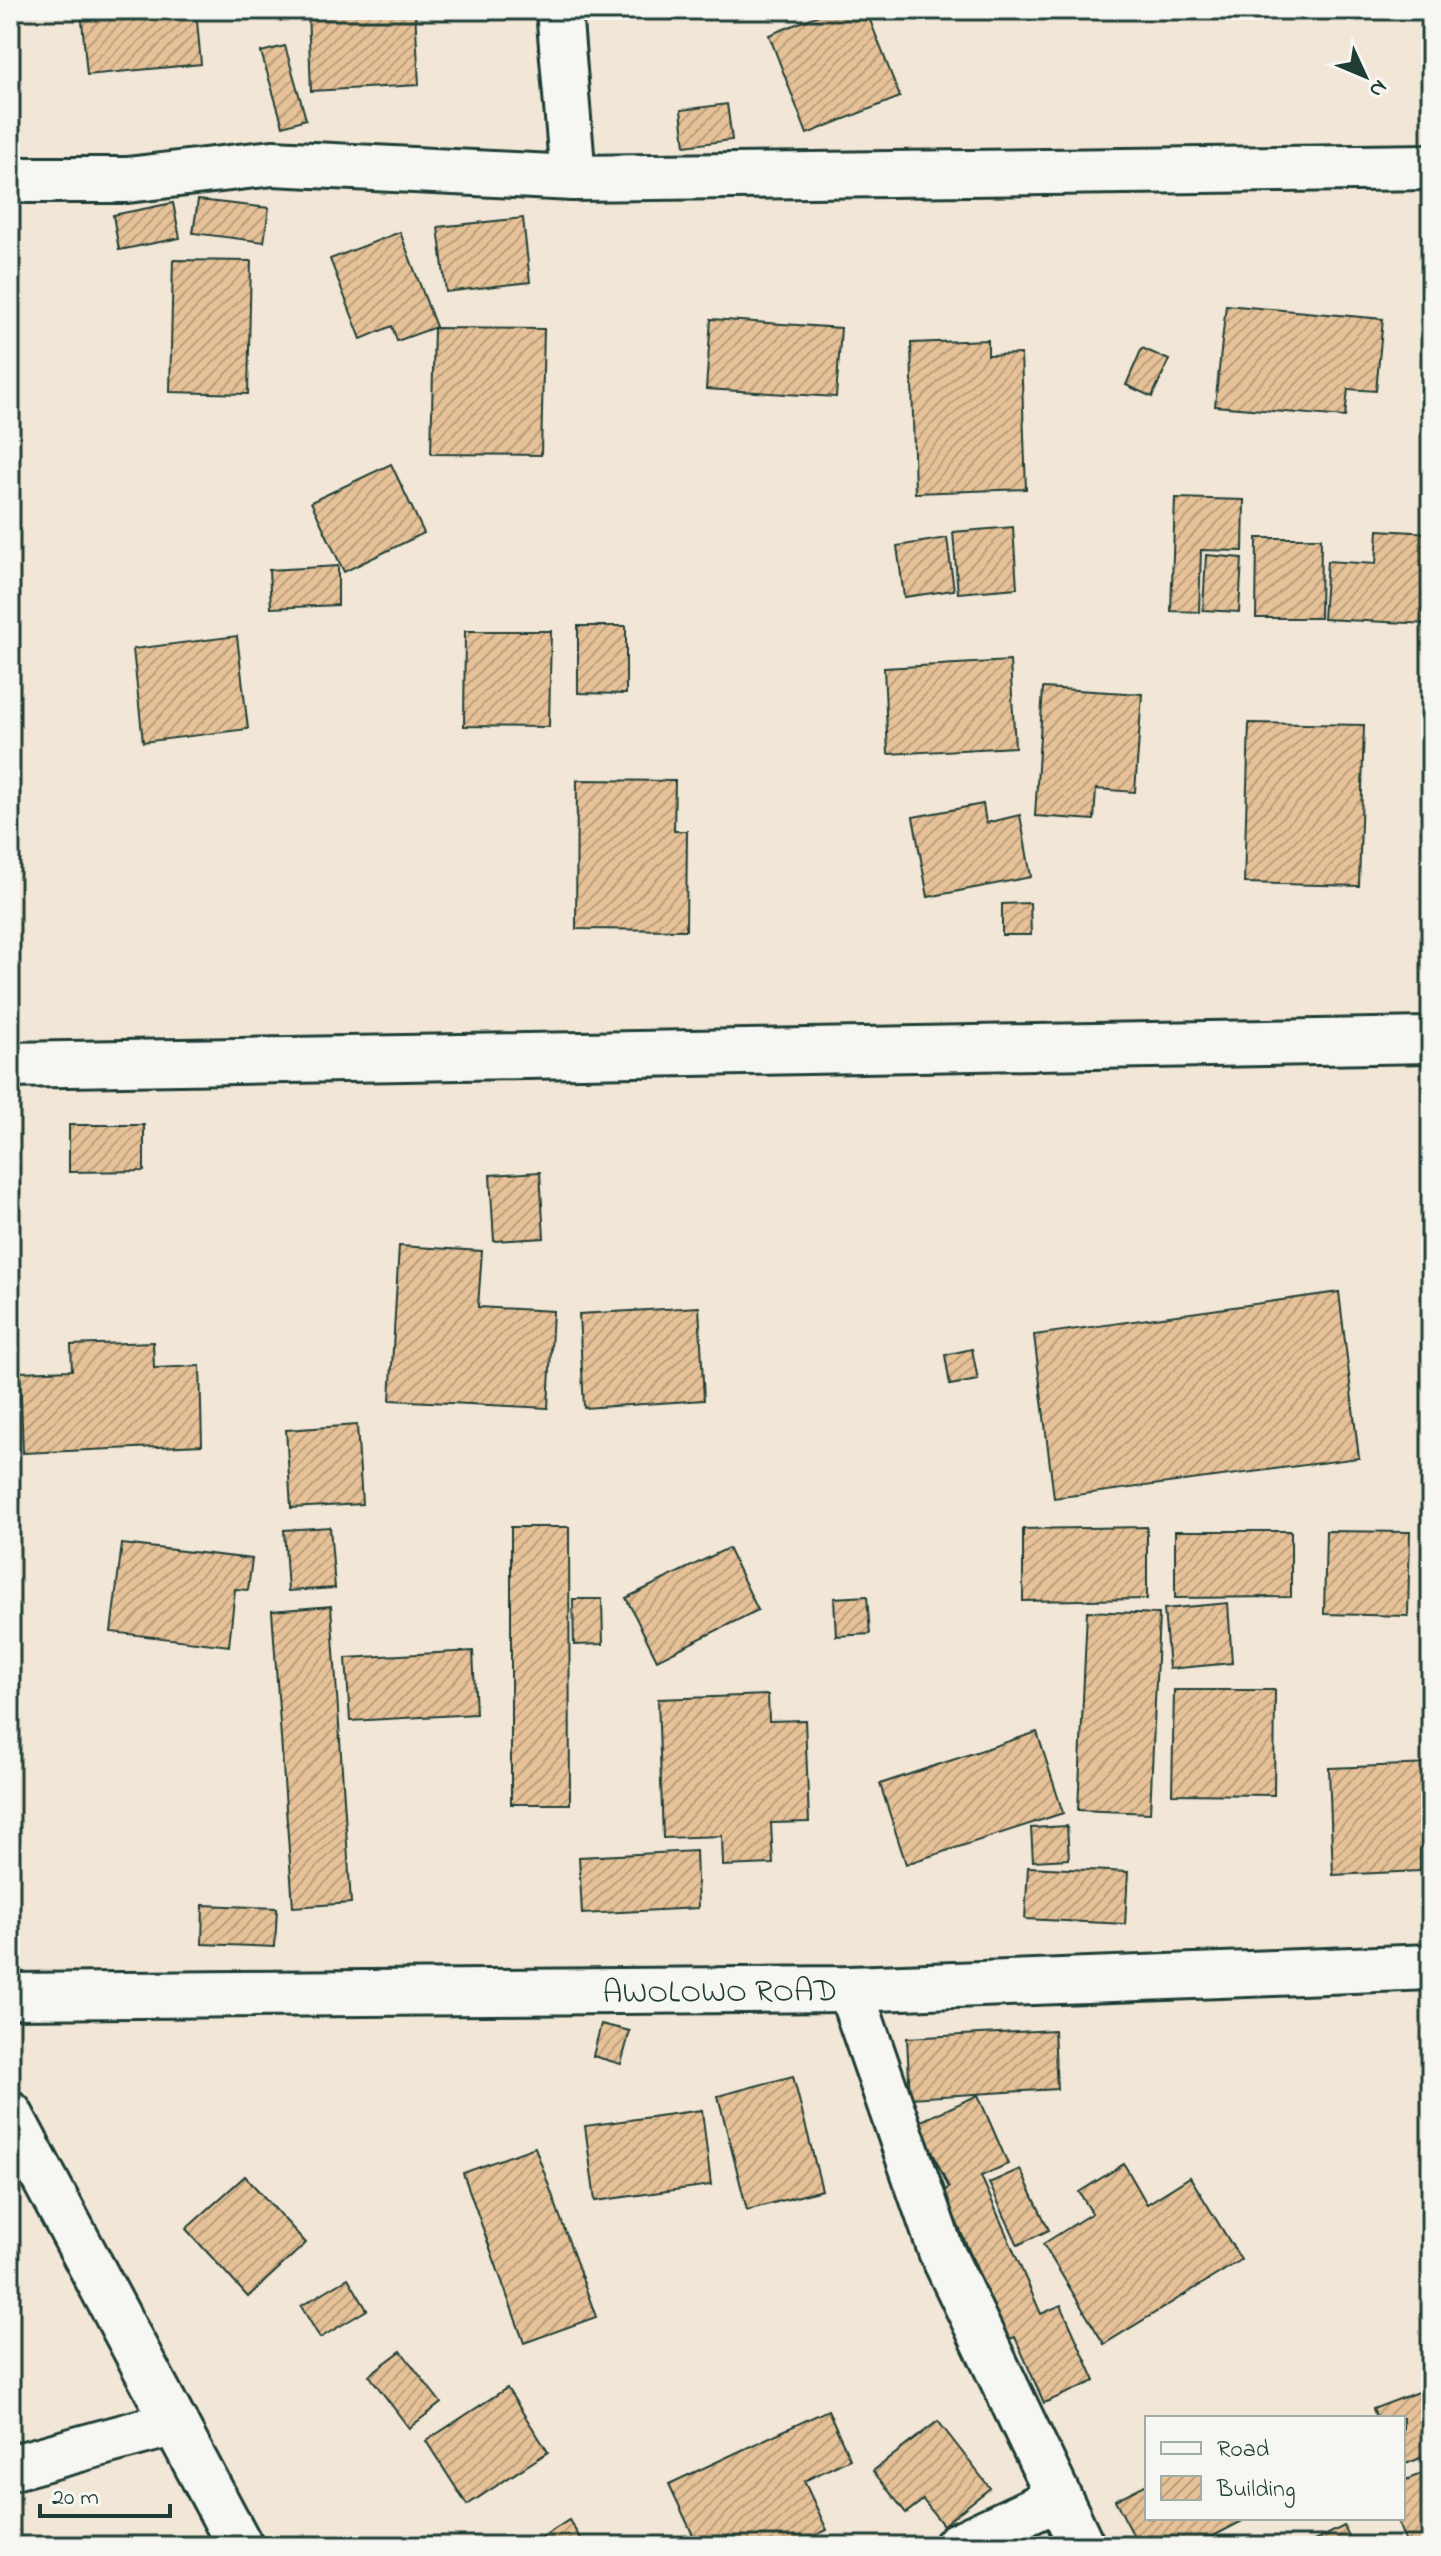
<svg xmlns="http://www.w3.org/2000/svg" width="1441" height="2556" font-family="'Indie Flower',sans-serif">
  <defs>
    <pattern id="building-hatch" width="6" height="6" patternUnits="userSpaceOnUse" patternTransform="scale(2)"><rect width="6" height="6" fill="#e7c298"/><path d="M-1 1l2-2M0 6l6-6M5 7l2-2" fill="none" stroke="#bb9f7d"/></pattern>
  </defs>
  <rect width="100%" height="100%" fill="#f2e6d7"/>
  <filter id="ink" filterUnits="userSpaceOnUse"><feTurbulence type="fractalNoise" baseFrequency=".0125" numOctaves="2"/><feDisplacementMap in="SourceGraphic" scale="16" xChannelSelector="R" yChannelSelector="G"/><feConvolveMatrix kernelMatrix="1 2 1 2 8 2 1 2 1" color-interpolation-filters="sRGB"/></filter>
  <g filter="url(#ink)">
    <g fill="url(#building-hatch)" stroke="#1f3d34" stroke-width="2">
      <path d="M81,10H196L201,64L87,75Z"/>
      <path d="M308,10H415L419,85L311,91Z"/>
      <path d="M831,10H866L900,97L807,134L769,35Z"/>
      <path d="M285,46L306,119L283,126L261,52Z"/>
      <path d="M727,104L732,140L685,146L681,110Z"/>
      <path d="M198,200L269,208L264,242L193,233Z"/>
      <path d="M173,203L180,238L119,250L113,215Z"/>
      <path d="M523,218L530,282L446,292L438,227Z"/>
      <path d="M400,232L436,327L397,341L392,326L361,339L330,259Z"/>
      <path d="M173,260L251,261L248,394L170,392Z"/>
      <path d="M1226,305L1383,319L1376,391L1348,389L1345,417L1215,406Z"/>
      <path d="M711,319L841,328L836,397L706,389Z"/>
      <path d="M434,328L544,329L541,455L431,454Z"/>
      <path d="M988,340V355L1021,354L1026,489L915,493L911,343Z"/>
      <path d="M1142,348L1169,360L1152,397L1126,385Z"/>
      <path d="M391,464L424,533L344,572L311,502Z"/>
      <path d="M1175,498L1244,500L1243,551L1201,550L1199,612L1171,611Z"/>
      <path d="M1013,527L1017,588L958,593L953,532Z"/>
      <path d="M1378,530L1431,533L1429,624L1323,619L1327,561L1376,564Z"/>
      <path d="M947,538L954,590L904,597L897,546Z"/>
      <path d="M1257,538H1321L1320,618H1256Z"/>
      <path d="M1206,555L1242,558L1239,612L1203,610Z"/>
      <path d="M338,566V605L271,608L269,570Z"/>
      <path d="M578,626H626V694L578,693Z"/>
      <path d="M465,631H551L549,727L464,726Z"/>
      <path d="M237,636L248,729L143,742L133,649Z"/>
      <path d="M1010,661L1015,747L888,754L884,668Z"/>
      <path d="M1043,688L1142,694L1135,792L1096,789L1094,820L1035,816Z"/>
      <path d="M1249,723L1364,725L1359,886L1244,883Z"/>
      <path d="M577,780L675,781L674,831H687L686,930L576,929Z"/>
      <path d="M983,804L986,823L1020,815L1031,877L928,897L913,817Z"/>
      <path d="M1030,903L1031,935H1002V904Z"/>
      <path d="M69,1125H144V1171L69,1172Z"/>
      <path d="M540,1172L544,1238L494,1241L490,1175Z"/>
      <path d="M399,1246L482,1251L478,1307L553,1311L548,1408L390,1400Z"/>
      <path d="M1339,1292L1359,1458L1054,1498L1034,1335Z"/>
      <path d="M699,1307L704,1400L584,1408L579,1314Z"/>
      <path d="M153,1342L154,1368L200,1366L202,1445L23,1453L20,1372L72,1370L71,1345Z"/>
      <path d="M972,1349L978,1380L950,1385L945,1355Z"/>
      <path d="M357,1425L362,1504L291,1508L286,1430Z"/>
      <path d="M330,1527L335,1588L288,1591L284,1530Z"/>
      <path d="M511,1527H569L570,1804H511Z"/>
      <path d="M1147,1527V1599L1023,1601V1529Z"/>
      <path d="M1175,1531H1291V1597L1175,1598Z"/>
      <path d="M1326,1531L1410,1532L1408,1616L1324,1614Z"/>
      <path d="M122,1544L252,1559L248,1590L235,1589L229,1646L111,1632Z"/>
      <path d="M728,1548L758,1610L657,1660L626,1598Z"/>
      <path d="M867,1596L870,1634L836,1636L834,1598Z"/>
      <path d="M573,1599H602L603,1644L574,1645Z"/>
      <path d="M1228,1603L1232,1663L1169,1669L1164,1609Z"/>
      <path d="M331,1606L351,1903L293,1907L272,1611Z"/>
      <path d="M1087,1611L1159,1614L1150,1813L1078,1810Z"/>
      <path d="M473,1651L476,1714L350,1721L346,1658Z"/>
      <path d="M1174,1690H1275L1274,1795L1172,1794Z"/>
      <path d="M768,1695L769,1721L805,1720L809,1822L771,1823L773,1864L723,1866L722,1836L663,1838L658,1699Z"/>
      <path d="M1037,1732L1063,1813L906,1864L880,1784Z"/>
      <path d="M1431,1764V1849H1420V1871L1333,1875L1329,1768Z"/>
      <path d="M1067,1826L1069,1859L1033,1861L1031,1828Z"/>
      <path d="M696,1851L698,1908L582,1914L579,1857Z"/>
      <path d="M1028,1867L1128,1872L1125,1924L1025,1919Z"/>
      <path d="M203,1905L277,1908L275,1947L202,1944Z"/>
      <path d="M601,2024L630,2031L621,2064L593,2056Z"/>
      <path d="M1054,2030L1057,2089L910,2098L907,2038Z"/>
      <path d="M793,2076L822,2190L747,2210L718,2096Z"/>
      <path d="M978,2095L1008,2164L981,2176L1041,2314L1061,2305L1095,2381L1044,2403L1015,2337L1008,2340L943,2191L949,2188L919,2122Z"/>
      <path d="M702,2110L711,2185L595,2201L585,2126Z"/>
      <path d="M535,2147L596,2317L524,2343L463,2173Z"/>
      <path d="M1124,2164L1147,2204L1190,2177L1241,2260L1104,2344L1043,2244L1092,2213L1079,2192Z"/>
      <path d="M1020,2169L1049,2230L1018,2245L989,2183Z"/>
      <path d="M245,2176L306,2243L248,2297L186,2229Z"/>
      <path d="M348,2278L367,2310L320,2338L301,2306Z"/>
      <path d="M401,2351L441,2403L409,2428L369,2375Z"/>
      <path d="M1431,2387V2454L1403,2465V2418H1377L1373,2409Z"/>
      <path d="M507,2388L548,2452L467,2505L426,2441Z"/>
      <path d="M828,2410L850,2459L804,2481L827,2530L792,2546H698L669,2484Z"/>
      <path d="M938,2421L990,2488L943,2525L923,2500L906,2513L873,2471Z"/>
      <path d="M1431,2470V2546H1407L1396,2518H1403V2481Z"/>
      <path d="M1147,2484V2518H1248L1194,2546H1139L1115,2500Z"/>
      <path d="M569,2520L585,2546H528Z"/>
      <path d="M1344,2526L1354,2546H1304Z"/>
    </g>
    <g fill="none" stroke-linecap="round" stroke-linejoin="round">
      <g stroke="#1f3d34" stroke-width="50">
        <g id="minor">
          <path d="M559,10L573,178"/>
          <path d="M10,180H127L273,163L573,178L1431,167"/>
          <path d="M10,1065L1431,1040"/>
          <path d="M850,1989L941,2251L1082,2546"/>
          <path id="s1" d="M10,1996L850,1989L1431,1967"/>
          <path d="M10,2114L240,2546"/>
          <path d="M10,2468L175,2423"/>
          <path d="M956,2546L1058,2498"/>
        </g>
      </g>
      <use href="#minor" stroke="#f6f6f2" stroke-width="44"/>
    </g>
  </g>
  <g text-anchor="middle" stroke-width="6" stroke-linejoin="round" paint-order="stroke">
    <g font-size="32" fill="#1f3d34" stroke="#f6f6f2">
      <text dy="11" stroke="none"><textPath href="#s1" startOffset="710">AWOLOWO ROAD</textPath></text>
    </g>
  </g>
  <rect width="1441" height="2556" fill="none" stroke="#f6f6f2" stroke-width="40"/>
  <rect x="20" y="20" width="1401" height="2516" fill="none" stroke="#1f3d34" stroke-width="3" filter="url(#ink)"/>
  <rect x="1145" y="2416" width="260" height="104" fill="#f6f6f2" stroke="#a0aca6" stroke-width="2"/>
  <rect x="1161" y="2442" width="40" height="12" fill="#f6f6f2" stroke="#a0aca6" stroke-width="2"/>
  <text x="1217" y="2456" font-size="24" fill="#1f3d34">Road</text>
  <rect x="1161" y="2476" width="40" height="24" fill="url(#building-hatch)" stroke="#a0aca6" stroke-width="2"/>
  <text x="1217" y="2496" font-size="24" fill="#1f3d34">Building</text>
  <g transform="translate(1365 76) rotate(134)" stroke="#f6f6f2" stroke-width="6" paint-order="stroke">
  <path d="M0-6L14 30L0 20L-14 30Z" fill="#1f3d34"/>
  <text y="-12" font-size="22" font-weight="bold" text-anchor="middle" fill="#1f3d34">N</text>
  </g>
  <path d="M40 2504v12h130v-12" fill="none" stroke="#1f3d34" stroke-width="4"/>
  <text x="52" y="2504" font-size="24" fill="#1f3d34" stroke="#f6f6f2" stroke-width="6" paint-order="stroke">20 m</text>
</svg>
